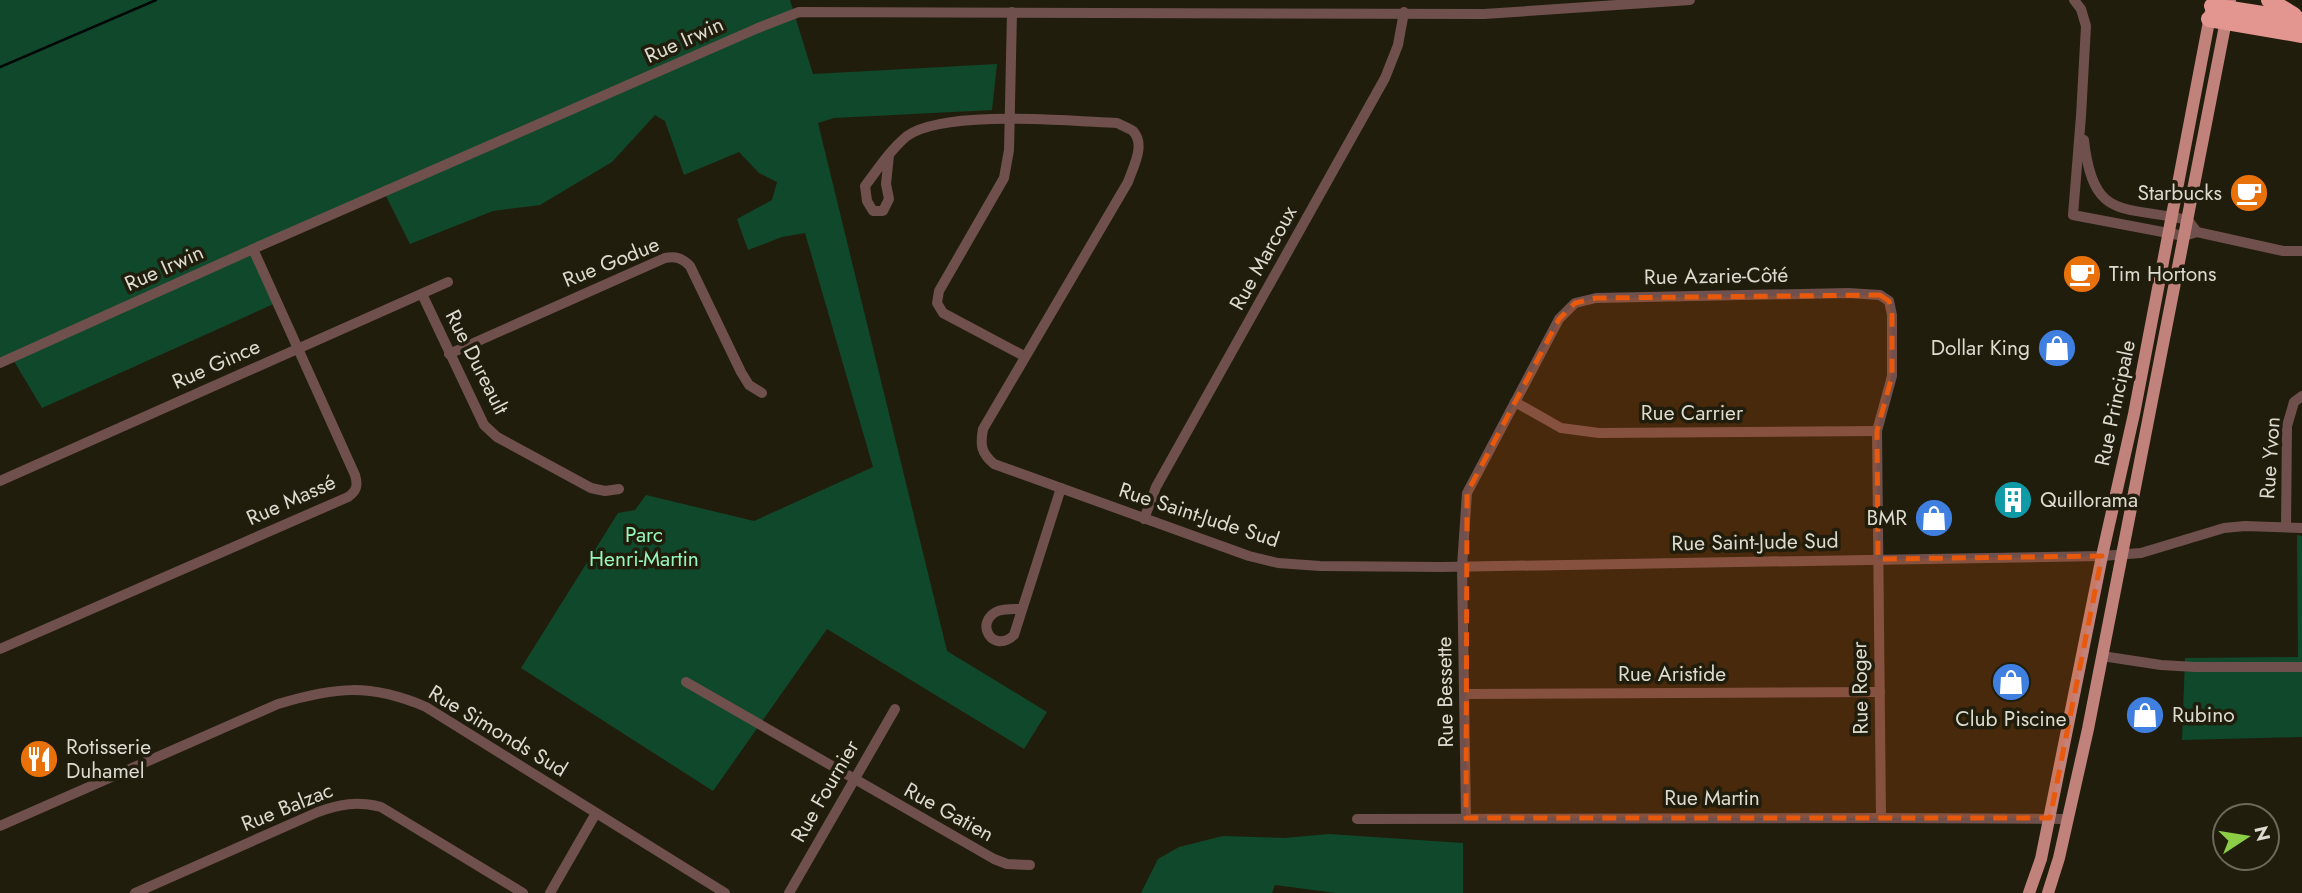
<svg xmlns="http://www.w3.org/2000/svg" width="2302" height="893" font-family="Jost,sans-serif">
  <rect width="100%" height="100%" fill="#211d0c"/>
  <g fill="#10482b">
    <path d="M0,0H790L813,74L997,64L992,110L834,118L818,123L947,651L1047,712L1024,749L827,629L713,791L521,668L618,513L635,510L646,495L754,521L873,467L805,233L782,237L748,250L737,219L772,200L777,182L759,173L739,152L684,175L665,121L655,115L612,162L540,205L493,211L410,244L384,192L254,248L278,302L42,408L12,358L0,363Z"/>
    <path d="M2297,535L2302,536V737L2182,740L2185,658L2298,657Z"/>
    <path d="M1329,834L1463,843V893H1336L1275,885L1272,893H1141L1158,859L1179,847L1223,836L1284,838Z"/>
  </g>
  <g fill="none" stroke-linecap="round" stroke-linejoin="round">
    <path stroke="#000707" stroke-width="2.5" d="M0,67L156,0"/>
    <g stroke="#6f504d" stroke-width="10">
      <path d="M2074,0L2081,9L2086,26L2081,116L2073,215L2184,236L2197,232"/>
      <path d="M1012,12L1009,150L1004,178L939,291L937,303L943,313L1024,356"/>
      <path d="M2084,140C2093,222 2123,205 2188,220L2197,232L2283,251H2302"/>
      <path d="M889,155L886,184L889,199L883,211H873L867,201L865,186C878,169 890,150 907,136C944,109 1070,121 1117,123C1121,125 1129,128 1133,131C1146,145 1133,167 1128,182L983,429C980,445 981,453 994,464L1249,556L1278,563L1320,566L1442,567L2102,556L2141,553L2224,528L2245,526L2302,528"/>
      <path d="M422,294L484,425L497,437L591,488L605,491L619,489"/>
      <path d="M449,354L665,258C676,256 682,258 690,266L741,372L749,385L762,393"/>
      <path d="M0,363L253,249L758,28L799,12L1484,14L1690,0"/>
      <path d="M1515,402L1561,428L1599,433L1877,431"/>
      <path d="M0,481L448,282"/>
      <path d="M1144,519L1156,487L1385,78L1398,45L1404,12"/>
      <path d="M2286,527L2287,426L2294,402L2302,396"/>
      <path d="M1022,609C1015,609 1005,608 998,611C973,622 993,655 1014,635L1061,488"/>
      <path d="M0,649L348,497C357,491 358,485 355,475L253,249"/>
      <path d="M2102,656L2161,665L2195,667H2302"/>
      <path d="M686,682L994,859L1007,864L1030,865"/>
      <path d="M1464,694L1880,692"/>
      <path d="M1466,818L1462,566L1467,493L1559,319L1575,303L1596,298L1848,293L1880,295L1889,301L1892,315V376L1877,431L1881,818"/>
      <path d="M1357,819L1881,818L2068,819"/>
      <path d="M0,826L278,704C335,687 370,683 426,707L725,893"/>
      <path d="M135,893L318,812C340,804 357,801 381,807L523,893"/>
      <path d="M550,893L596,813"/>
      <path d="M789,893L895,709"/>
    </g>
    <g stroke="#c2827c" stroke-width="12">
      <path d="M2029,893L2041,859L2102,556L2134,414L2211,11"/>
      <path d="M2048,893L2059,858L2088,729L2230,0"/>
    </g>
    <g stroke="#e3968f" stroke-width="16">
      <path d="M2269,0L2294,15"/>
      <path d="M2212,6L2302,20"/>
      <path d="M2209,19L2302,35"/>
    </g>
  </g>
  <path fill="#e8590c" fill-opacity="0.2" stroke="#e8590c" stroke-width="5" stroke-dasharray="14 9" stroke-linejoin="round" d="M1880,295L1889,301L1892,315V376L1877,431L1878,559L2102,556L2050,818H1466L1467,493L1559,319L1575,303L1596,298Z"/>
  <defs>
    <g id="cafe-disc" transform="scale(2.0125)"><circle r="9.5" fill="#e8710a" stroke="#211d0c"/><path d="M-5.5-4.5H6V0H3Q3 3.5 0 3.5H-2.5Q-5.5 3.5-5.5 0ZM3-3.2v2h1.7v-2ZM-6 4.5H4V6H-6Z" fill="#fff"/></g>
    <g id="shop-disc" transform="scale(2.0125)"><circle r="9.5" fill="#3f7fe0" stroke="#211d0c"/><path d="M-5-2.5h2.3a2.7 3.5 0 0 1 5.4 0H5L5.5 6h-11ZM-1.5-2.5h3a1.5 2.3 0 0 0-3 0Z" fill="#fff"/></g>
    <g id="building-disc" transform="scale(2.0125)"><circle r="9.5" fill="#0f9aa8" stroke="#211d0c"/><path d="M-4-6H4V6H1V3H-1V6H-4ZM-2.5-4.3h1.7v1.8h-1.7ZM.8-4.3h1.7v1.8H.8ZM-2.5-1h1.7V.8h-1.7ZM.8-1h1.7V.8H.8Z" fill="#fff"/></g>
    <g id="restaurant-disc" transform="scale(2.0125)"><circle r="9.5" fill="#e8710a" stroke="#211d0c"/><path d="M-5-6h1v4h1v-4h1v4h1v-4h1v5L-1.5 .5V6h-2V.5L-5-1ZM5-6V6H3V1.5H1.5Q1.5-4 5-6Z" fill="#fff"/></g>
  </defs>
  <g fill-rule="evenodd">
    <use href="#cafe-disc" x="2249" y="193"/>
    <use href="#cafe-disc" x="2082" y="274"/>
    <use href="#shop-disc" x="2057" y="348"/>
    <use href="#building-disc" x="2013" y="500"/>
    <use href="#shop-disc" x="1934" y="518"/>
    <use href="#shop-disc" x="2011" y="682"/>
    <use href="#shop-disc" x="2145" y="715"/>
    <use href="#restaurant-disc" x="39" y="759"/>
  </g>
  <g text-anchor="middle" stroke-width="7" stroke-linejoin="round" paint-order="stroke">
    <g font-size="21" fill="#dddbd0" stroke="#211d0c">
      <text transform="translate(684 40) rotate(-24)" y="7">Rue Irwin</text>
      <text transform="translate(1263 258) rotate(-61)" y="7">Rue Marcoux</text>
      <text transform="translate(611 262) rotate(-22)" y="7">Rue Godue</text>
      <text transform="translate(164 268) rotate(-24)" y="7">Rue Irwin</text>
      <text transform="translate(1716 276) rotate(-1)" y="7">Rue Azarie-Côté</text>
      <text transform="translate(477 362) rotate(63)" y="7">Rue Dureault</text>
      <text transform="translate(216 364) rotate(-24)" y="7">Rue Gince</text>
      <text transform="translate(2115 403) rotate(-78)" y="7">Rue Principale</text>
      <text x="1692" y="420">Rue Carrier</text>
      <text transform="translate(2270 458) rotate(-86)" y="7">Rue Yvon</text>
      <text transform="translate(291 500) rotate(-24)" y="7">Rue Massé</text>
      <text transform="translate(1199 515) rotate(18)" y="7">Rue Saint-Jude Sud</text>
      <text transform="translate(1755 542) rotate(-1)" y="7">Rue Saint-Jude Sud</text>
      <text x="1672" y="681">Rue Aristide</text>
      <text transform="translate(1860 688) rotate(-91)" y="7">Rue Roger</text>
      <text transform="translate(1445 692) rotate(-91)" y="7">Rue Bessette</text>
      <text transform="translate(498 731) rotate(31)" y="7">Rue Simonds Sud</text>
      <text transform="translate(825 791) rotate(-60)" y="7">Rue Fournier</text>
      <text x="1712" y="805">Rue Martin</text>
      <text transform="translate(287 807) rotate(-22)" y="7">Rue Balzac</text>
      <text transform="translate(949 812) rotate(29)" y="7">Rue Gatien</text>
    </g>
    <g font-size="21" fill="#dddbd0" stroke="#211d0c" text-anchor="start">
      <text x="2222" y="200" text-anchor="end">Starbucks</text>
      <text x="2109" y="281">Tim Hortons</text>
      <text x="2030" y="355" text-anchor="end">Dollar King</text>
      <text x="2040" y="507">Quillorama</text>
      <text x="1907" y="525" text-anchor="end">BMR</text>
      <text x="2172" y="722">Rubino</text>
      <text x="2011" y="726" text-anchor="middle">Club Piscine</text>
      <text x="66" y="754">Rotisserie<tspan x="66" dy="24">Duhamel</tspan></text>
    </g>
    <g font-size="21" fill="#95f7bb" stroke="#211d0c">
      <text x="644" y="542">Parc<tspan x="644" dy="24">Henri-Martin</tspan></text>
    </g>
  </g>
  <g transform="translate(2246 837) rotate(78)"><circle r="33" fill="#211d0c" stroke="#6c695a" stroke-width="2"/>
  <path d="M0-5L12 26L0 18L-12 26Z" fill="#8cce46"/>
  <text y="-10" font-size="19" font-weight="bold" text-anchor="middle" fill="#dddbd0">N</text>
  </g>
</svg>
